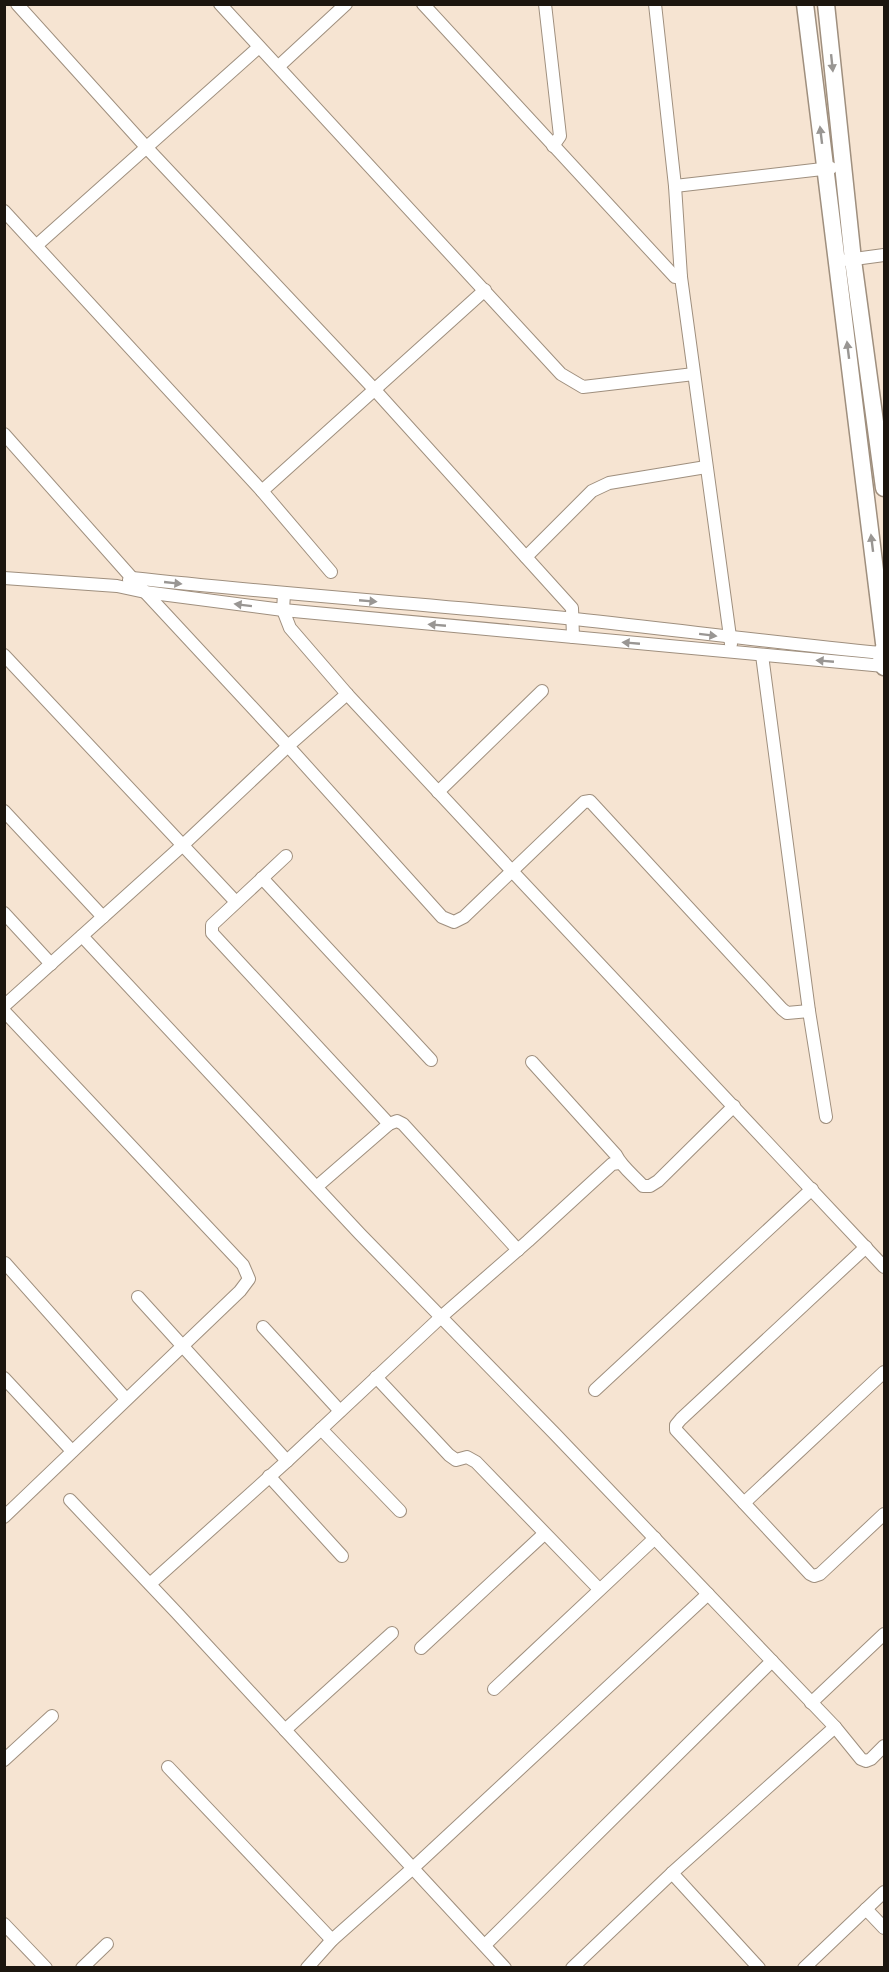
<svg xmlns="http://www.w3.org/2000/svg" width="889" height="1972" font-family="Lora,serif">
  <rect width="100%" height="100%" fill="#f6e4d2"/>
  <g fill="none" stroke-linecap="round" stroke-linejoin="round">
    <g stroke="#9f8f7e" stroke-width="14">
      <g id="street">
        <path d="M17,4L147,148L374,389L572,608L573,637"/>
        <path d="M220,4L561,374L583,387L694,374"/>
        <path d="M423,4L675,277H681"/>
        <path d="M545,4L560,136L553,146"/>
        <path d="M655,4L675,186L681,277L731,644"/>
        <path d="M279,66L346,4"/>
        <path d="M675,186L831,168"/>
        <path d="M4,211L262,491L331,572"/>
        <path d="M37,245L259,47"/>
        <path d="M847,260L884,255"/>
        <path d="M4,434L132,578L288,746L442,917L454,922L464,917L512,871L347,694L290,628L283,610L284,594"/>
        <path d="M262,491L485,290"/>
        <path d="M526,557L592,491L609,483L706,467"/>
        <path d="M4,578L117,586L145,592L283,610L884,666"/>
        <path d="M129,580L132,578C279,594 427,604 575,619C677,630 779,643 881,653"/>
        <path d="M4,655L236,902"/>
        <path d="M762,655L809,1011L826,1117"/>
        <path d="M438,792L542,691"/>
        <path d="M4,811L103,917"/>
        <path d="M286,856L212,925V933L389,1124"/>
        <path d="M262,878L431,1060"/>
        <path d="M4,913L51,964"/>
        <path d="M82,936L360,1234L555,1434L835,1727L861,1759L866,1761L871,1759L884,1746"/>
        <path d="M4,1006L184,844L288,746L347,694"/>
        <path d="M4,1011L243,1265L249,1279L240,1291L4,1517"/>
        <path d="M809,1011L787,1013L782,1009L590,801L584,802L512,871L884,1267"/>
        <path d="M532,1062L616,1155C621,1166 634,1176 643,1186H650L658,1181L734,1106"/>
        <path d="M321,1183L389,1124L397,1121L403,1124L518,1250"/>
        <path d="M866,1247L681,1419L676,1425V1430L810,1574L814,1576L820,1574L884,1514"/>
        <path d="M5,1263L126,1399"/>
        <path d="M138,1297L287,1461"/>
        <path d="M263,1327L340,1411"/>
        <path d="M376,1377L449,1455L456,1460L467,1457L476,1462L599,1589"/>
        <path d="M4,1378L72,1451"/>
        <path d="M595,1390L812,1189"/>
        <path d="M321,1429L400,1511"/>
        <path d="M269,1476L342,1556"/>
        <path d="M70,1500L176,1612L505,1968"/>
        <path d="M744,1503L884,1372"/>
        <path d="M150,1584L287,1461L441,1317L528,1241L612,1164L619,1163"/>
        <path d="M421,1648L544,1534"/>
        <path d="M494,1689L655,1538"/>
        <path d="M811,1703L884,1634"/>
        <path d="M285,1730L392,1633"/>
        <path d="M4,1760L52,1716"/>
        <path d="M168,1767L332,1940"/>
        <path d="M672,1873L759,1968"/>
        <path d="M866,1909L884,1928"/>
        <path d="M4,1924L46,1968"/>
        <path d="M485,1945L772,1661"/>
        <path d="M82,1968L107,1944"/>
        <path d="M307,1968L332,1940L413,1868L708,1594"/>
        <path d="M572,1968L672,1873L835,1727"/>
        <path d="M804,1968L884,1892"/>
      </g>
    </g>
    <g stroke="#9f8f7e" stroke-width="19">
      <g id="secondary">
        <path d="M805,4L884,643"/>
        <path d="M826,4L853,260L884,488"/>
        <path d="M884,648C880,655 880,660 884,667"/>
      </g>
    </g>
    <use href="#street" stroke="#fff" stroke-width="12"/>
    <use href="#secondary" stroke="#fff" stroke-width="16"/>
  </g>
  <defs><path id="oneway-solid" d="M-6-.8H1V-3.2L6.5 0L1 3.2V.8H-6Z" transform="scale(1.5)"/></defs>
  <g fill="#999693">
    <use href="#oneway-solid" transform="translate(832 63) rotate(84)"/>
    <use href="#oneway-solid" transform="translate(821 135) rotate(-97)"/>
    <use href="#oneway-solid" transform="translate(848 350) rotate(-97)"/>
    <use href="#oneway-solid" transform="translate(872 543) rotate(-97)"/>
    <use href="#oneway-solid" transform="translate(173 583) rotate(6)"/>
    <use href="#oneway-solid" transform="translate(368 601) rotate(5)"/>
    <use href="#oneway-solid" transform="translate(243 605) rotate(-173)"/>
    <use href="#oneway-solid" transform="translate(437 625) rotate(-175)"/>
    <use href="#oneway-solid" transform="translate(708 635) rotate(7)"/>
    <use href="#oneway-solid" transform="translate(631 643) rotate(-175)"/>
    <use href="#oneway-solid" transform="translate(825 661) rotate(-175)"/>
  </g>
  <rect width="889" height="1972" fill="none" stroke="#1c160f" stroke-width="12"/>
</svg>
